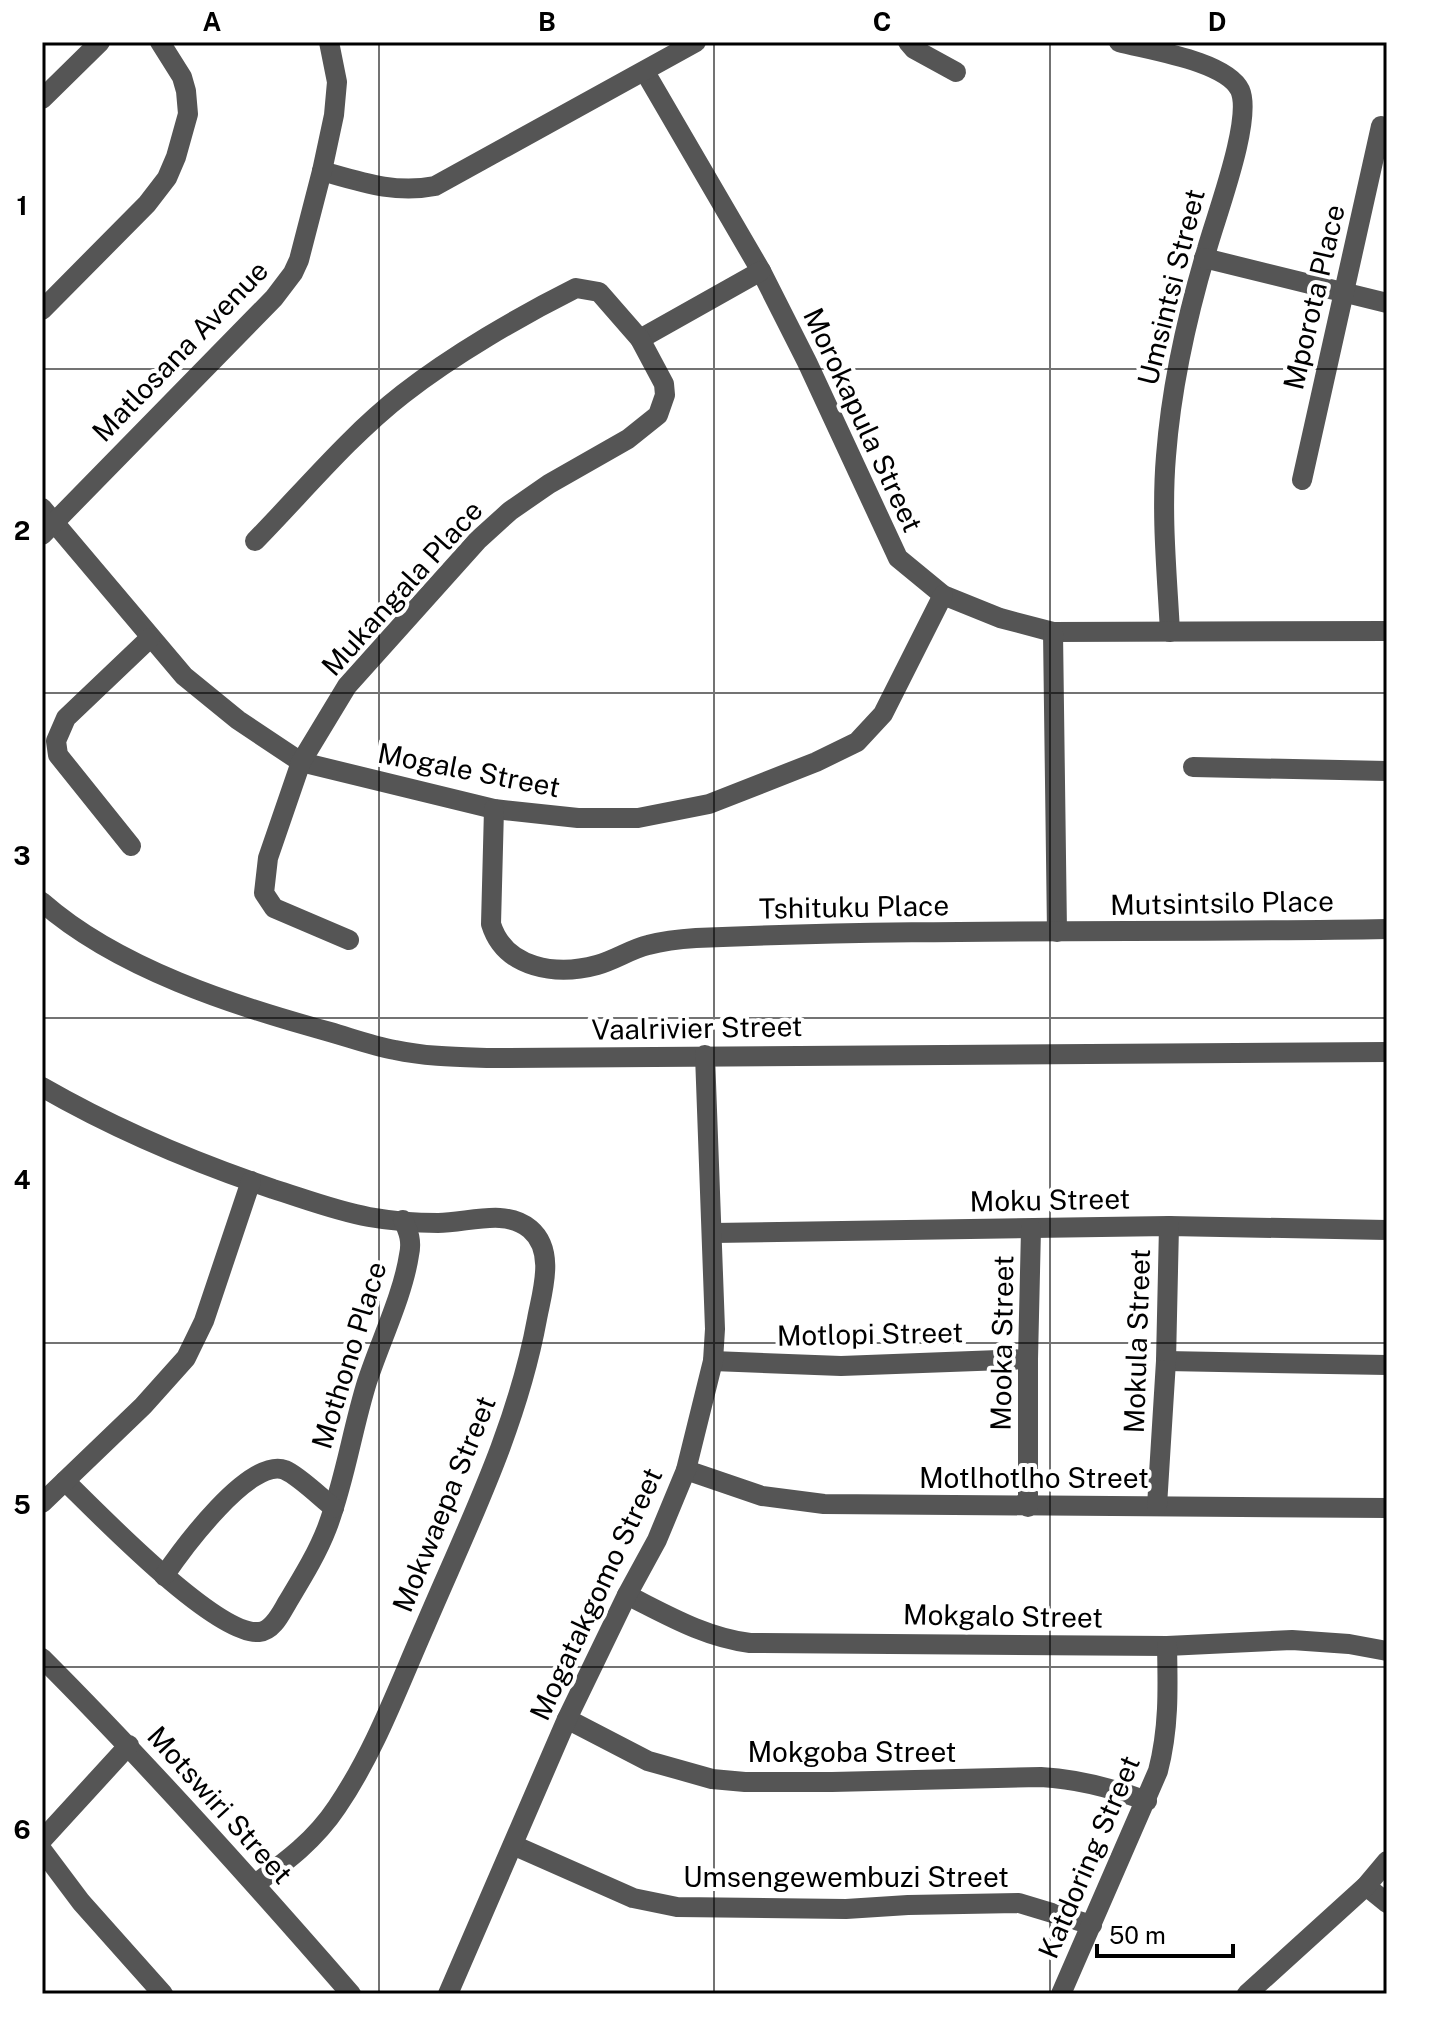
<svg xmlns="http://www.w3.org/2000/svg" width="1429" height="2036" font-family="'Public Sans',sans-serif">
  <rect width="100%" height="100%" fill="#fff"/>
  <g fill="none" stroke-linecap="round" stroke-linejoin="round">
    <g stroke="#555" stroke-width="20">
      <path d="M908,42L914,49L956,72"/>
      <path d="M1119,42C1149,50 1226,61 1240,90C1253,119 1216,216 1207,249C1188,313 1171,390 1166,456C1161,515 1167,574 1170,632"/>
      <path d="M645,72L761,271L807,362L898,558L943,595L1000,618L1053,632L1387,631"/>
      <path d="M42,99L100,42"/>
      <path d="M322,171C361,182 395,194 435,186L696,42"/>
      <path d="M1204,258L1387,303"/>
      <path d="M42,310L147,204L167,178L176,157L188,114L186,91L182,77L160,42"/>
      <path d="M640,339L761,271"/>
      <path d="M1302,480L1381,126"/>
      <path d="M42,508L184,676L238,720L301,762L494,809L578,818H638L709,804L816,762L857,742L883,714L943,595"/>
      <path d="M42,535L274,298L293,273L299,260L322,171L334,115L337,82L329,42"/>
      <path d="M255,541C303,492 349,436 403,394C453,355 520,316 576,288L599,292L640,339L664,384L665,395L658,415L628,439L549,484L510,511L478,540L347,686L301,762L268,858L264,893L274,908L349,940"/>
      <path d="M1053,632L1057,932"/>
      <path d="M1193,767L1387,771"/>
      <path d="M494,809L491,924C505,969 557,976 597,965C615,960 631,949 648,945C663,941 680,939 696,938C926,928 1157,933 1387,929"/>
      <path d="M131,846L58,755L56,741L66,718L150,638"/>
      <path d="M42,902C117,968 234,1006 330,1032C351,1038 373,1046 395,1050C427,1057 460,1057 492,1058L1387,1052"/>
      <path d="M42,1087C115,1129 193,1162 273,1189C305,1199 336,1211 369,1217C392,1221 416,1223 438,1223C468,1223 505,1208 530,1229C556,1251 542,1292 537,1319C517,1428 468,1525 425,1626C398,1687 375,1751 337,1807C315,1840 287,1861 255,1884"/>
      <path d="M713,1233L1169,1226L1387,1230"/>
      <path d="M713,1361L841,1366L1028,1359"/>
      <path d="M1166,1361L1387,1365"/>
      <path d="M686,1470L762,1496L824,1504L1387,1508"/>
      <path d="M65,1481C98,1513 216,1636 259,1632C273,1631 281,1613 287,1603C302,1578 317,1554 327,1528C345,1481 352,1430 367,1382C380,1342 403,1295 409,1255C412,1242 409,1232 403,1220"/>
      <path d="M42,1503L143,1406L186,1358L204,1321L251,1181"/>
      <path d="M1157,1506L1166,1361L1169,1226"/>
      <path d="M1028,1507V1359L1031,1229"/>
      <path d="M164,1576C181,1551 250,1456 285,1470C299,1476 320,1497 334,1508"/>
      <path d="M627,1595C667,1615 704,1637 750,1643L1167,1646L1292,1640L1349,1644L1387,1651"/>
      <path d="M42,1658C150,1766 251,1879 351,1994"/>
      <path d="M567,1719L648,1761L712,1779L745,1782H832L1041,1777C1079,1779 1112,1788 1147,1801"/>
      <path d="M42,1840L129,1745"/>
      <path d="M513,1845L633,1898L677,1907L846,1909L908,1905L1019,1903L1092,1925"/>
      <path d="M42,1850L81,1902L163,1994"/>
      <path d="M1366,1886L1387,1903"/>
      <path d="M448,1994L567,1719L627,1595L657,1540L686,1470L713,1361L715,1329L705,1055"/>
      <path d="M1061,1994L1158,1771C1169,1729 1168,1689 1167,1646"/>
      <path d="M1247,1994L1366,1886L1387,1861"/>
    </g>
  </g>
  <path fill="none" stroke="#000" stroke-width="2" stroke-opacity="0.55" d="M379,42V1994M714,42V1994M1050,42V1994M42,369H1387M42,693H1387M42,1018H1387M42,1343H1387M42,1667H1387"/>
  <g text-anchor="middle" stroke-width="8" stroke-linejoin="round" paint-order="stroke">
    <g font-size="28" fill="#000" stroke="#fff">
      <text transform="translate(1171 287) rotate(-76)" y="10">Umsintsi Street</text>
      <text transform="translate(1314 297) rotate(-77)" y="10">Mporota Place</text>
      <text transform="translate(180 351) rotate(-46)" y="10">Matlosana Avenue</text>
      <text transform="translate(863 420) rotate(65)" y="10">Morokapula Street</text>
      <text transform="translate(402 588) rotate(-48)" y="10">Mukangala Place</text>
      <text transform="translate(469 770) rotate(11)" y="10">Mogale Street</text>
      <text transform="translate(1222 903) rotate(-1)" y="10">Mutsintsilo Place</text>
      <text transform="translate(854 907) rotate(-1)" y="10">Tshituku Place</text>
      <text transform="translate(697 1028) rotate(-1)" y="10">Vaalrivier Street</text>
      <text transform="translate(1050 1200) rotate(-1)" y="10">Moku Street</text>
      <text transform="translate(870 1334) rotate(-1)" y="10">Motlopi Street</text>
      <text transform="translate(1137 1341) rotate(-88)" y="10">Mokula Street</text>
      <text transform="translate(1002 1343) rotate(-89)" y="10">Mooka Street</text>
      <text transform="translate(349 1355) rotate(-73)" y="10">Mothono Place</text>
      <text x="1034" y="1488">Motlhotlho Street</text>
      <text transform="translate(444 1504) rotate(-68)" y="10">Mokwaepa Street</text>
      <text transform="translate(596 1594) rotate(-65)" y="10">Mogatakgomo Street</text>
      <text transform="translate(1003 1616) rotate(1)" y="10">Mokgalo Street</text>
      <text x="852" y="1762">Mokgoba Street</text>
      <text transform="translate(220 1805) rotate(48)" y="10">Motswiri Street</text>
      <text transform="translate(1089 1857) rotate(-67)" y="10">Katdoring Street</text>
      <text x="846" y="1887">Umsengewembuzi Street</text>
    </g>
  </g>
  <rect width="1429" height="2036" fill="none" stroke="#ffffff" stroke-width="88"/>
  <path d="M1097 1944v12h136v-12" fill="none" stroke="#000000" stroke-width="4"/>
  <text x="1109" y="1944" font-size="24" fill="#000000" stroke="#ffffff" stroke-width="6" paint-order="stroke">50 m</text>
  <rect x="44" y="44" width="1341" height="1948" fill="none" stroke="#000" stroke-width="3"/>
  <g font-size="26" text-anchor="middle" font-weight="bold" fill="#000">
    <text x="212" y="31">A</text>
    <text x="547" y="31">B</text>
    <text x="882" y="31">C</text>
    <text x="1217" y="31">D</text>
    <text x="22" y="215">1</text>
    <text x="22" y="540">2</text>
    <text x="22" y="865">3</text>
    <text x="22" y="1189">4</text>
    <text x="22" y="1514">5</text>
    <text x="22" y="1839">6</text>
  </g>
</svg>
